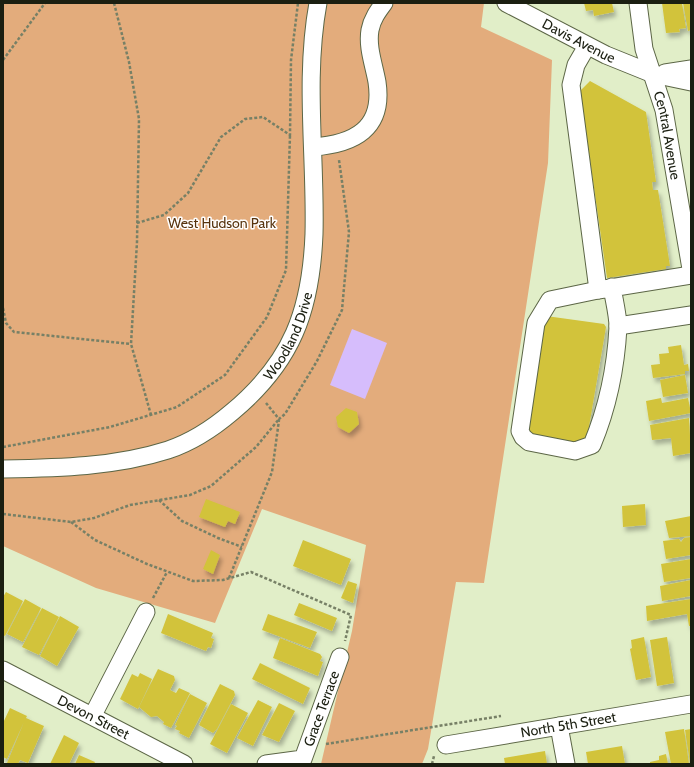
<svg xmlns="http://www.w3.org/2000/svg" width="694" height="767" font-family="Cabin,sans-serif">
  <defs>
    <filter id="shadow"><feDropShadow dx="2.5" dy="4.5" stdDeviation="2" flood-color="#0004"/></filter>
  </defs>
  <rect width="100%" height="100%" fill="#e1eec8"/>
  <path fill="#e3ac7c" d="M3,3H484L481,27L552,60L548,163L484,583L456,582L428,749L422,764H321L352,631L366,545L262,509L215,623L96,588L3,546Z"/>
  <path fill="#d6bdfc" d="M352,329L387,343L365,399L330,385Z"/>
  <g fill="#d2c33b" filter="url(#shadow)">
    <path d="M584,3H612L614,12L594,16L593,10L586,11Z"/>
    <path d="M662,3H682L686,28L679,29L680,32L666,33Z"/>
    <path d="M683,3H691V30L688,31Z"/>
    <path d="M590,81L646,112L656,182H652L653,190H658L670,266H666V269L607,278L580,91Z"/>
    <path d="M546,316L604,324L606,327L586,444L528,435Z"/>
    <path d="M681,345L684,365L688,364L689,371H685V374L653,378L651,365L660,364L659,354L669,353L668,347Z"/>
    <path d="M685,375L688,393L663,397L660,380Z"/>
    <path d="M661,398L662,403L688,398L691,413L649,421L646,401Z"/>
    <path d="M346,408L357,412L359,424L349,433L338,427L336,417Z"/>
    <path d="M689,418L691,453L673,456L671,438L652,440L650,425Z"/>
    <path d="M206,499L240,512L235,524L228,521L225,527L199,517Z"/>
    <path d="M645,504L646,525L623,527L622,506Z"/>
    <path d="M691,516V536L669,538L665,521Z"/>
    <path d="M691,537V555L666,559L663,541L679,539L681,542L684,538Z"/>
    <path d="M303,540L351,559L341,585L293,566Z"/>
    <path d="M211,550L220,555L213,574L203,569Z"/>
    <path d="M691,559V578L664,582L661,564Z"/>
    <path d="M691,580V596L662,601L660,586Z"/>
    <path d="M348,581L357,584L353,603L341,598Z"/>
    <path d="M6,592L23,601L5,636L3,635V597Z"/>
    <path d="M25,599L41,608L23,642L7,634Z"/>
    <path d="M691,599V626H689L687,614L647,621L646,606Z"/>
    <path d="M299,603L337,618L332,631L294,615Z"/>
    <path d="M42,608L59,617L39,655L22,647Z"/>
    <path d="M168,614L213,633L211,638L214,639L211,648L208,647L206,651L161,633Z"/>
    <path d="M268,614L317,632L310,648L262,630Z"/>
    <path d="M60,616L79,627L57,666L40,656Z"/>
    <path d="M644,637L651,677L636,680L630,649L632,648L631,640Z"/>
    <path d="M667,637L674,683L657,686L650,640Z"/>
    <path d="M280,638L320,654L322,657L320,661L323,662L318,676L273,658Z"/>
    <path d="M260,663L310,688L303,704L252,679Z"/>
    <path d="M158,669L174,676L175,680L170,690L176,693L179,688L190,693L171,728L163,724L164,722L157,716L151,717L139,707Z"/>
    <path d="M140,673L152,679L138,709L120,699L132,674L138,677Z"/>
    <path d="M220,684L234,691L235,695L217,729L213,733L199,725Z"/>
    <path d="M190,694L207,703L189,738L179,733L180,731L175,729L177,726L175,725Z"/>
    <path d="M258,700L272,707L253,746L237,738Z"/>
    <path d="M279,703L295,711L279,742L262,735Z"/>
    <path d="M231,704L248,713L227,753L210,744Z"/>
    <path d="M10,708L27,716L26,718L44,726L28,763L20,760L18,764L7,763L24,722L7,759L3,757V723Z"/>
    <path d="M684,729L689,764H671L665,732Z"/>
    <path d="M691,729V763H690L685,730Z"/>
    <path d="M64,735L79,743L69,764H50Z"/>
    <path d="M622,746L625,764H588L586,752Z"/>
    <path d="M545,751L547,764H505L504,758Z"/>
    <path d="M666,754L668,764H650V762L659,760V756Z"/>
    <path d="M79,755L95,762L94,764H75Z"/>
  </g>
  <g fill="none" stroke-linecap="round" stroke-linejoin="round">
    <g stroke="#5c6646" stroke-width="19">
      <g id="minor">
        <path id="s1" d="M506,3L606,55L653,74L691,82"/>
        <path id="s2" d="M638,3L644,49L664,110L691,269"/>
        <path d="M587,46L576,65L571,85L598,290"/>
        <path d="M665,73L691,69"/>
        <path d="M313,147C354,144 384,129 377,82C374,65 367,47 370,30C372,19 378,11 384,3"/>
        <path d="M612,287C614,300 618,315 618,327C616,366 607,409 592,445L575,451L529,442L523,437L520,431L536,323L550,300L598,290L691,275"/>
        <path d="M618,326L691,315"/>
        <path id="s3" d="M3,469C58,468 115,467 168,450C192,442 212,429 232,412C292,362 311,311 314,234C316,157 304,79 318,3"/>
        <path id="s4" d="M3,670L184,764"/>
        <path d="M93,715L146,612"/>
        <path d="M559,726L566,764"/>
        <path id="s5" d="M446,745L691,704"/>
        <path id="s6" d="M266,764L303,759L340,657"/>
      </g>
    </g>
    <g stroke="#778066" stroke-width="2.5" stroke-dasharray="3 2" stroke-linecap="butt">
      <path d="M114,3L129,62L139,119L137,242L131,344L151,415"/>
      <path d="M3,60L45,3"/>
      <path d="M137,223L164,215L188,193L221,137L245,119L263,117L290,135L291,60L298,3"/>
      <path d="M3,308L6,323L14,332L131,344"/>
      <path d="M266,403L279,419L285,414L317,361L342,310L349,232L339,160"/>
      <path d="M3,447L110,427L177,407L225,375L267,317L286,270L290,135"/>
      <path d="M159,500L182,521L218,538L242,547"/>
      <path d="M3,514L71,522L94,518L130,505L190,495L211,486L256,447L279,419"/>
      <path d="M71,522L95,540L147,564L193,581L223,580L251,572L351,615L345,641"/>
      <path d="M229,578L272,472L279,420"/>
      <path d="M153,598L167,572"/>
      <path d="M326,744L501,716"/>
      <path d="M432,764L434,756"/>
    </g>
    <use href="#minor" stroke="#fff" stroke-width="17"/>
  </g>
  <g text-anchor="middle" stroke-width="3" stroke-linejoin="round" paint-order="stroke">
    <g font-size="14" fill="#1b1f11" stroke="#fff">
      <text dy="5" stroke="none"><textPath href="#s1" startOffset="82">Davis Avenue</textPath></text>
      <text dy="5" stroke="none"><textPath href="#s2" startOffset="136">Central Avenue</textPath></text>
      <text dy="5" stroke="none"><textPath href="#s3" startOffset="338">Woodland Drive</textPath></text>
      <text dy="5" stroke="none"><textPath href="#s6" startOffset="91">Grace Terrace</textPath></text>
      <text dy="5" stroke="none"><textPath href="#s4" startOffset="102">Devon Street</textPath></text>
      <text dy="5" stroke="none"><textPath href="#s5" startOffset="124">North 5th Street</textPath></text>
    </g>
    <g font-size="14" fill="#57330d" stroke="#fff">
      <text x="222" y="228">West Hudson Park</text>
    </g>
  </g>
  <rect width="694" height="767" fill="none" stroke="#1b1f11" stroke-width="8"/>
</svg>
